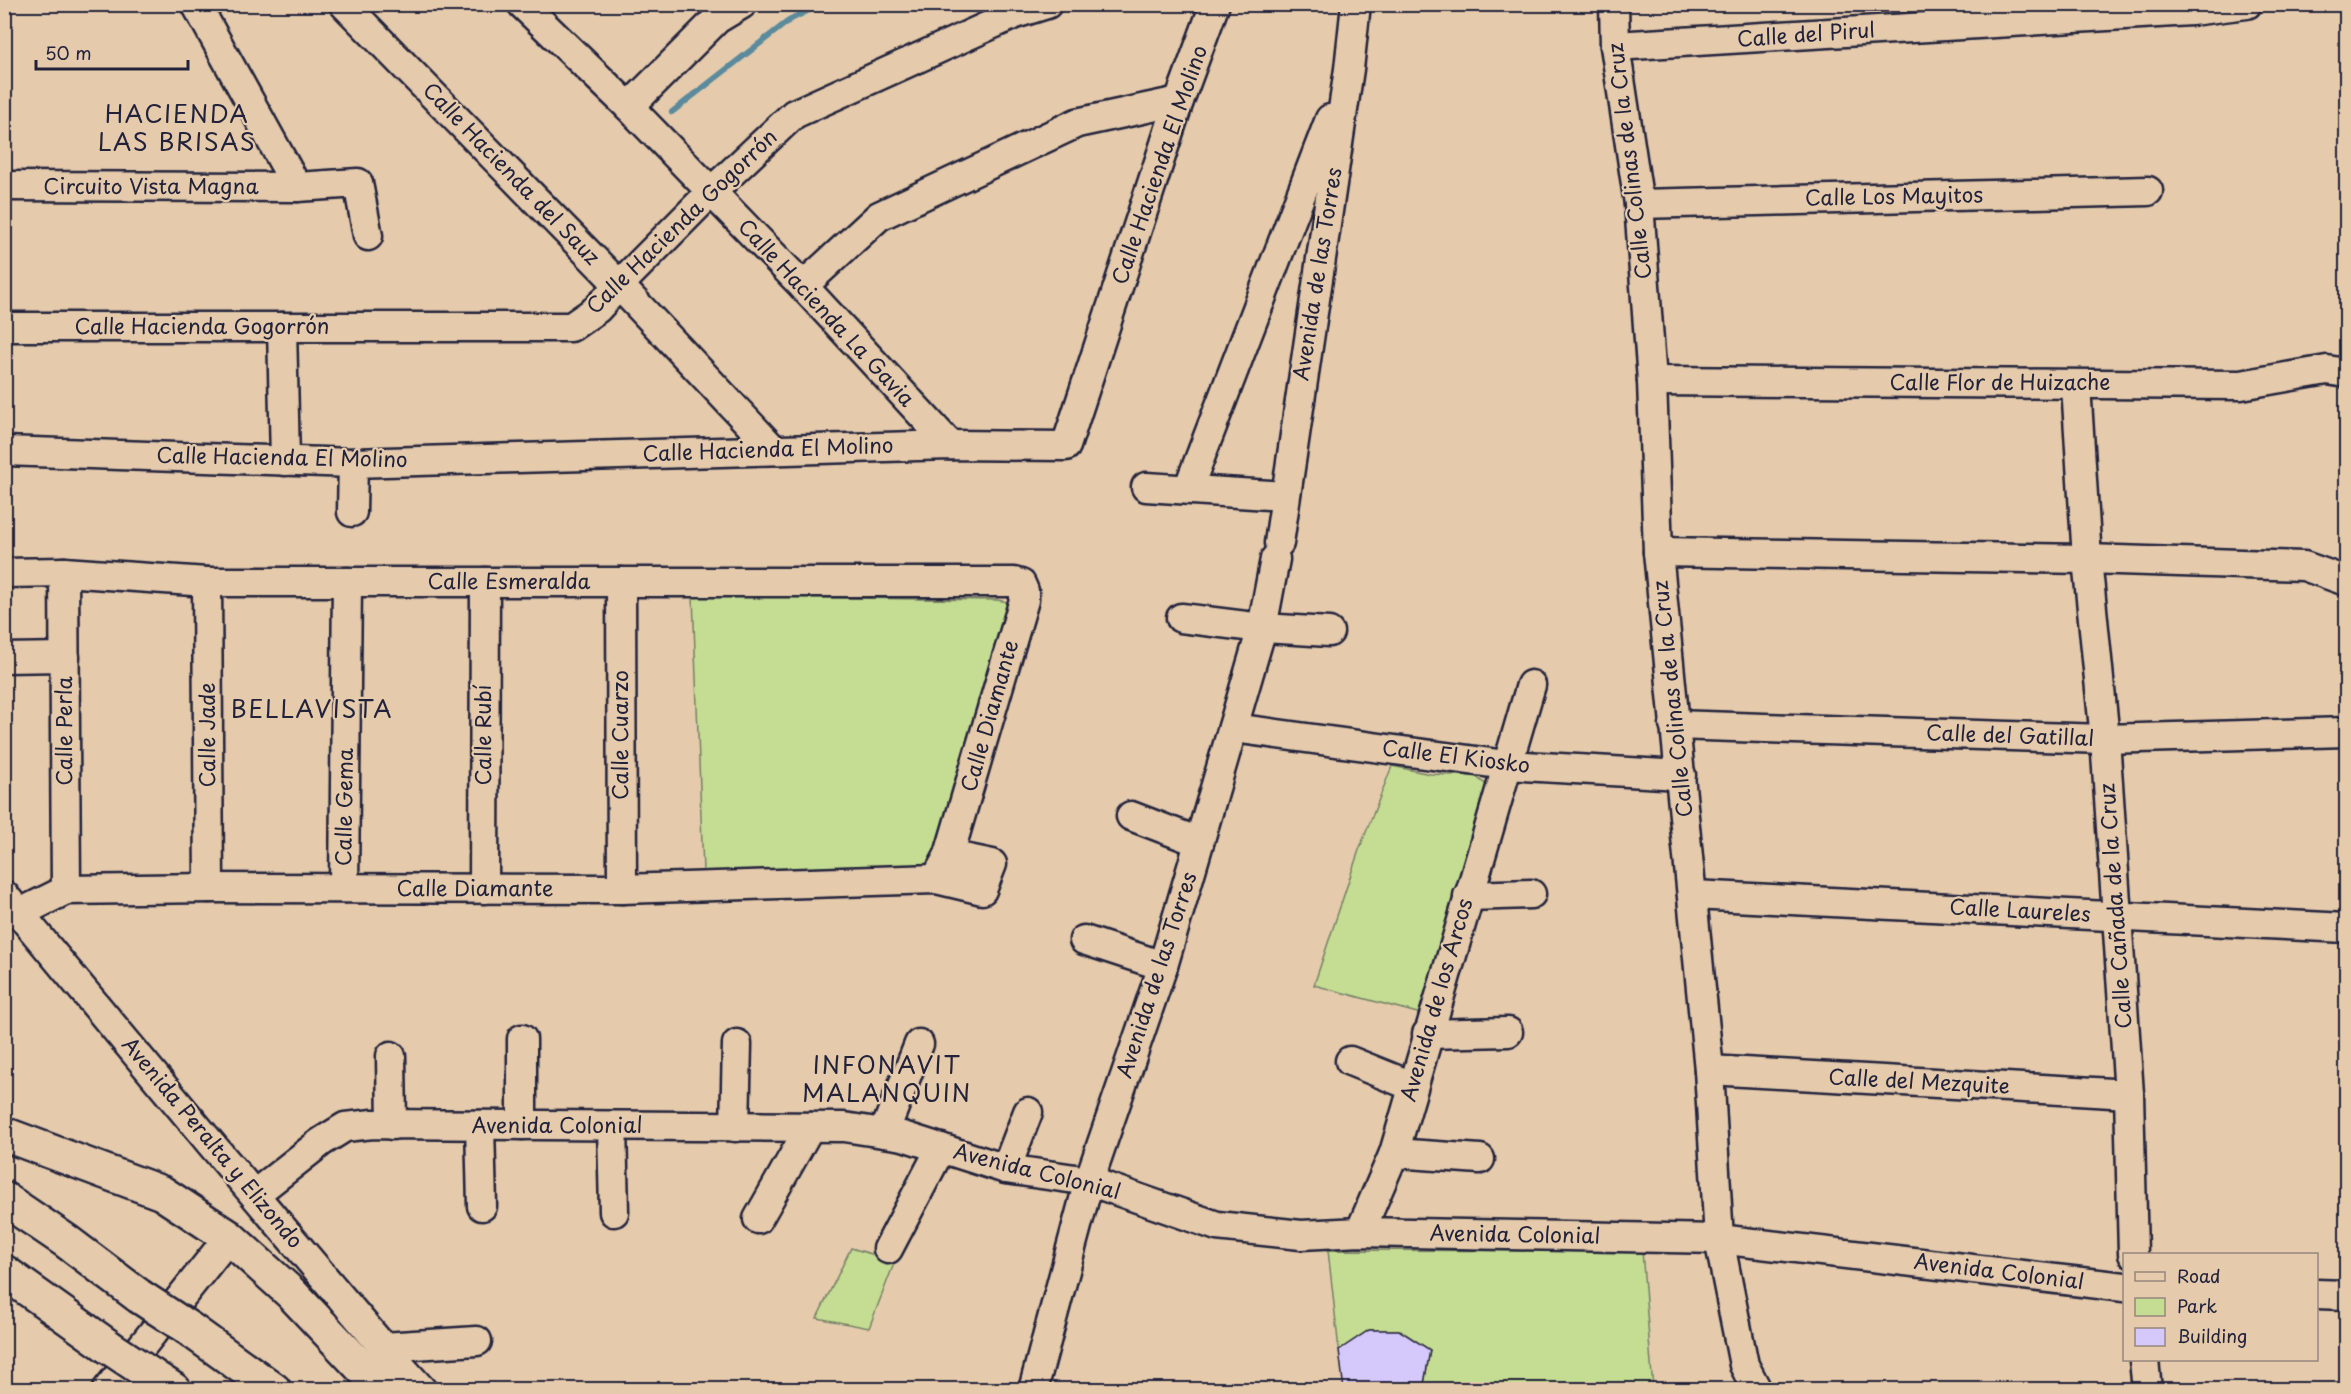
<svg xmlns="http://www.w3.org/2000/svg" width="2351" height="1394" font-family="'Playpen Sans',sans-serif">
  <rect width="100%" height="100%" fill="#e5cbac"/>
  <filter id="ink" filterUnits="userSpaceOnUse"><feTurbulence type="fractalNoise" baseFrequency=".0167" numOctaves="2"/><feDisplacementMap in="SourceGraphic" scale="12" xChannelSelector="R" yChannelSelector="G"/><feConvolveMatrix kernelMatrix="1 2 1 2 8 2 1 2 1" color-interpolation-filters="sRGB"/></filter>
  <g filter="url(#ink)">
    <g fill="#c5dd92" stroke="#748066" stroke-width="1.5">
      <path d="M693,596L997,600L1014,603L930,870L703,871Z"/>
      <path d="M1392,766L1430,774L1475,776L1489,787L1425,1015L1314,985L1359,850Z"/>
      <path d="M851,1248L895,1261L869,1328L817,1318Z"/>
      <path d="M1328,1250L1642,1251L1653,1389H1423L1430,1350L1399,1330H1369L1339,1350Z"/>
    </g>
    <g fill="none" stroke-linecap="round" stroke-linejoin="round">
      <path stroke="#5a8a9c" stroke-width="6" d="M672,112L791,19L821,4"/>
    </g>
    <path fill="#d5c8fa" stroke="#22223b" stroke-width="1.5" d="M1369,1330H1399L1430,1350L1423,1390H1344L1339,1350Z"/>
    <g fill="none" stroke-linecap="round" stroke-linejoin="round">
      <g stroke="#22223b" stroke-width="33">
        <g id="minor">
          <path d="M196,4L297,187"/>
          <path d="M344,4L619,285L774,450"/>
          <path d="M522,4L629,107L803,286L950,445"/>
          <path d="M1614,4L1615,46L1639,204L1652,381L1658,552L1709,1070L1719,1239L1744,1365L1757,1390"/>
          <path d="M1615,46L2191,11L2247,4"/>
          <path d="M629,107L717,19L742,4"/>
          <path d="M4,186L297,187L358,183L368,236"/>
          <path d="M1639,204L2148,191"/>
          <path d="M803,286L879,216L1077,123L1179,101"/>
          <path d="M4,327H571L597,309L619,285L711,192L794,114L1015,14L1047,4"/>
          <path d="M282,327L285,461"/>
          <path d="M1652,381L2241,385L2327,370L2346,373"/>
          <path d="M2076,385L2087,559L2105,739L2129,1094L2133,1254"/>
          <path d="M4,451L353,463L950,445L1066,446L1179,101L1215,4"/>
          <path d="M1146,487L1285,496"/>
          <path d="M1188,489L1330,119"/>
          <path d="M352,512L353,463"/>
          <path d="M1279,543L1349,69L1356,4"/>
          <path d="M1658,552L2087,559L2304,566L2346,581"/>
          <path d="M64,572L66,890"/>
          <path d="M4,573L64,572L207,582H1014L1021,584L1024,591V600L949,855L936,879"/>
          <path d="M207,582L209,888"/>
          <path d="M621,582L622,889"/>
          <path d="M1181,618L1262,628L1329,632"/>
          <path d="M4,658L65,657"/>
          <path d="M1674,725L2105,739L2346,732"/>
          <path d="M1233,728L1506,765L1681,775"/>
          <path d="M1131,816L1199,842"/>
          <path d="M344,888L347,582"/>
          <path d="M484,889L485,582"/>
          <path d="M4,895L212,1145L383,1347L422,1390"/>
          <path d="M1693,895L2346,928"/>
          <path d="M1468,896L1531,894"/>
          <path d="M20,913L66,890L209,888L622,889L936,879L982,890L992,864L949,855"/>
          <path d="M1084,940L1163,966"/>
          <path d="M1427,1034L1508,1032"/>
          <path d="M522,1039V1125"/>
          <path d="M391,1056L392,1125"/>
          <path d="M1350,1061L1412,1086"/>
          <path d="M1709,1070L2129,1094"/>
          <path d="M480,1125L482,1206"/>
          <path d="M612,1126L614,1212"/>
          <path d="M735,1127L737,1044"/>
          <path d="M884,1133L919,1044"/>
          <path d="M1394,1153L1480,1159"/>
          <path d="M1006,1169L1028,1112"/>
          <path d="M255,1194L321,1142L345,1127L373,1124L844,1127L903,1136L1006,1169L1089,1181L1217,1226L1301,1235L1360,1232L1719,1239L2124,1287"/>
          <path d="M758,1219L810,1127"/>
          <path d="M1360,1232L1394,1153L1531,685"/>
          <path d="M888,1249L941,1148"/>
          <path d="M2316,1294L2346,1295"/>
          <path d="M383,1347L477,1341"/>
          <path d="M2144,1360L2147,1390"/>
          <path d="M107,1390L229,1237"/>
          <path d="M1033,1390L1089,1181L1163,966L1262,628L1275,559"/>
        </g>
      </g>
      <g stroke="#22223b" stroke-width="38">
        <g id="major">
          <path d="M4,1134L162,1193L229,1237L291,1293L383,1390"/>
          <path d="M4,1199L66,1241L139,1296"/>
          <path d="M4,1272L109,1347"/>
          <path d="M188,1328L274,1390"/>
          <path d="M151,1375L174,1390"/>
        </g>
      </g>
      <use href="#minor" stroke="#e5cbac" stroke-width="28"/>
      <use href="#major" stroke="#e5cbac" stroke-width="33"/>
      <g stroke="#22223b" stroke-width="38" stroke-linecap="butt">
        <g id="major-bridge">
          <path d="M139,1296L188,1328"/>
          <path d="M109,1347L151,1375"/>
        </g>
      </g>
      <use href="#major-bridge" stroke="#e5cbac" stroke-width="33"/>
    </g>
  </g>
  <g text-anchor="middle" stroke-width="4.5" stroke-linejoin="round" paint-order="stroke">
    <g font-size="21" fill="#22223b" stroke="#e5cbac">
      <text transform="translate(1806 35) rotate(-4)" y="7">Calle del Pirul</text>
      <text transform="translate(1630 161) rotate(-97)" y="7">Calle Colinas de la Cruz</text>
      <text transform="translate(1160 165) rotate(-71)" y="7">Calle Hacienda El Molino</text>
      <text transform="translate(511 174) rotate(46)" y="7">Calle Hacienda del Sauz</text>
      <text x="151" y="194">Circuito Vista Magna</text>
      <text transform="translate(1894 197) rotate(-1)" y="7">Calle Los Mayitos</text>
      <text transform="translate(682 222) rotate(-44)" y="7">Calle Hacienda Gogorrón</text>
      <text transform="translate(1318 274) rotate(-81)" y="7">Avenida de las Torres</text>
      <text transform="translate(826 313) rotate(47)" y="7">Calle Hacienda La Gavia</text>
      <text x="202" y="334">Calle Hacienda Gogorrón</text>
      <text x="2000" y="390">Calle Flor de Huizache</text>
      <text transform="translate(768 450) rotate(-2)" y="7">Calle Hacienda El Molino</text>
      <text transform="translate(282 458) rotate(1)" y="7">Calle Hacienda El Molino</text>
      <text x="509" y="589">Calle Esmeralda</text>
      <text transform="translate(1673 699) rotate(-96)" y="7">Calle Colinas de la Cruz</text>
      <text transform="translate(990 716) rotate(-74)" y="7">Calle Diamante</text>
      <text transform="translate(65 731) rotate(-90)" y="7">Calle Perla</text>
      <text transform="translate(208 735) rotate(-90)" y="7">Calle Jade</text>
      <text transform="translate(484 735) rotate(-90)" y="7">Calle Rubí</text>
      <text transform="translate(621 735) rotate(-90)" y="7">Calle Cuarzo</text>
      <text transform="translate(2010 736) rotate(2)" y="7">Calle del Gatillal</text>
      <text transform="translate(1456 757) rotate(7)" y="7">Calle El Kiosko</text>
      <text transform="translate(345 807) rotate(-89)" y="7">Calle Gema</text>
      <text x="475" y="896">Calle Diamante</text>
      <text transform="translate(2116 906) rotate(-94)" y="7">Calle Cañada de la Cruz</text>
      <text transform="translate(2020 911) rotate(3)" y="7">Calle Laureles</text>
      <text transform="translate(1157 975) rotate(-72)" y="7">Avenida de las Torres</text>
      <text transform="translate(1437 1000) rotate(-74)" y="7">Avenida de los Arcos</text>
      <text transform="translate(1919 1082) rotate(3)" y="7">Calle del Mezquite</text>
      <text x="557" y="1133">Avenida Colonial</text>
      <text transform="translate(212 1143) rotate(50)" y="7">Avenida Peralta y Elizondo</text>
      <text transform="translate(1037 1172) rotate(14)" y="7">Avenida Colonial</text>
      <text transform="translate(1515 1235) rotate(1)" y="7">Avenida Colonial</text>
      <text transform="translate(1999 1272) rotate(7)" y="7">Avenida Colonial</text>
    </g>
    <g font-size="24" letter-spacing="1.5" fill="#22223b" stroke="#e5cbac">
      <text x="177" y="123">HACIENDA<tspan x="177" dy="28">LAS BRISAS</tspan></text>
      <text x="312" y="718">BELLAVISTA</text>
      <text x="887" y="1074">INFONAVIT<tspan x="887" dy="28">MALANQUIN</tspan></text>
    </g>
  </g>
  <rect width="2351" height="1394" fill="none" stroke="#e5cbac" stroke-width="24"/>
  <rect x="12" y="12" width="2327" height="1370" fill="none" stroke="#22223b" stroke-width="2" filter="url(#ink)"/>
  <rect x="2123" y="1253" width="195" height="108" fill="#e5cbac" stroke="#97877f" stroke-width="1.5"/>
  <rect x="2135" y="1272" width="30" height="9" fill="#e5cbac" stroke="#97877f" stroke-width="1.5"/>
  <text x="2177" y="1283" font-size="18" fill="#22223b">Road</text>
  <rect x="2135" y="1298" width="30" height="18" fill="#c5dd92" stroke="#97877f" stroke-width="1.5"/>
  <text x="2177" y="1313" font-size="18" fill="#22223b">Park</text>
  <rect x="2135" y="1328" width="30" height="18" fill="#d5c8fa" stroke="#97877f" stroke-width="1.5"/>
  <text x="2177" y="1343" font-size="18" fill="#22223b">Building</text>
  <path d="M36 60v9h152v-9" fill="none" stroke="#22223b" stroke-width="3"/>
  <text x="45" y="60" font-size="18" fill="#22223b" stroke="#e5cbac" stroke-width="4.5" paint-order="stroke">50 m</text>
</svg>
